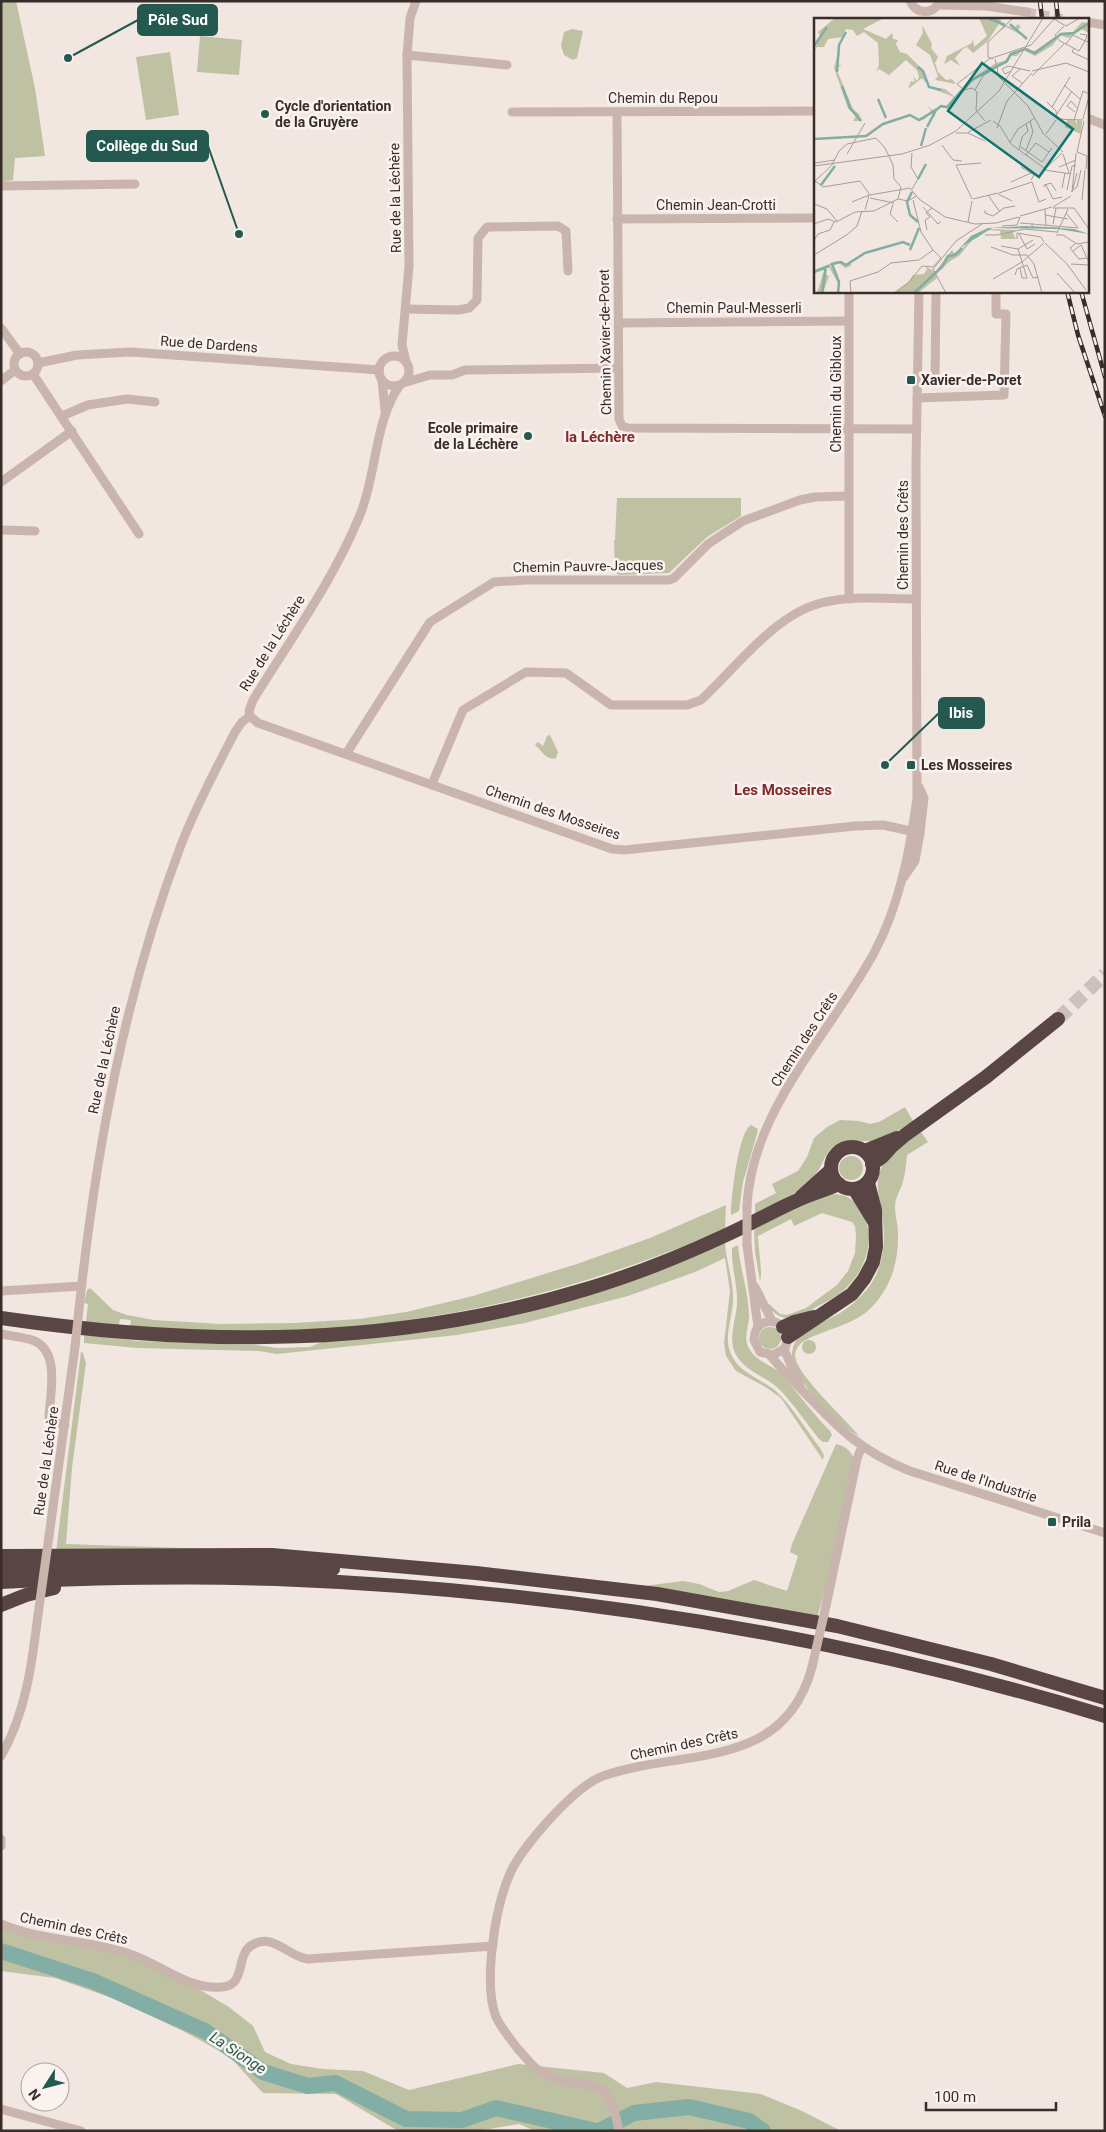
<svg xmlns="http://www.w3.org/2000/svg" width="1106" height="2132" font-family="Roboto,sans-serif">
  <rect width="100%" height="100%" fill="#f2e6e1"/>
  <g fill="#bec1a2">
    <path d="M1,1H16L35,88L45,156L15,158L13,180L1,182Z"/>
    <path d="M572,29L583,31L577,58L573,60L564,55L561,46L564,32Z"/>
    <path d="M200,36L242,40L239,75L197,72Z"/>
    <path d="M170,52L179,115L146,120L136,57Z"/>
    <path d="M617,498H741V516L707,537L669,573L619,575L615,572L614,540H615Z"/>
    <path d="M550,735L558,752L556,758C547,761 542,751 535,745L538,742L543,746L547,736Z"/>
    <path d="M905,1107L913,1121C901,1129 887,1138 872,1141C859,1142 850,1138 838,1144C825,1150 824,1164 816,1174C801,1193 776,1203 755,1215V1204L776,1193L772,1184L798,1171L807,1157L814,1138L827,1127L840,1120L859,1121L870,1124L879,1122Z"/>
    <path d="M751,1125L758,1129L757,1134L743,1182L739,1211L731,1215C731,1199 738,1132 751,1125Z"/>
    <path d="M921,1132L928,1142L907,1155C906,1165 905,1176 902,1185C899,1192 895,1199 895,1207C895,1215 898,1225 898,1233C899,1261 891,1287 872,1307C853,1326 827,1328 804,1341C799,1344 795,1350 795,1356C797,1376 845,1418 859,1436C837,1425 791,1379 792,1353C794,1328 826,1323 843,1311C856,1302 869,1290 876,1275C884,1258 885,1238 883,1219C880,1198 872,1180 885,1161C894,1148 908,1141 921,1132Z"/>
    <circle cx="851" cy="1168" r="12"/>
    <path d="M829,1194C845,1194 852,1197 861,1210C877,1234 867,1268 847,1287C839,1295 828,1301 818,1306C810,1311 800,1318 790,1318C780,1319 773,1312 767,1306L769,1304L780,1314L787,1315L806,1308L837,1285L848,1271L855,1253L856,1236L855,1226L852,1222L822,1213L794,1226L791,1219L758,1236C758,1246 763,1274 760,1281L755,1252L754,1228Z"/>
    <path d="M726,1205L725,1229C590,1287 445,1325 297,1330C241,1332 186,1330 130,1326L131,1320L120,1319L119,1325L86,1322L88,1304L84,1303L87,1290L90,1288L113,1310L127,1315L154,1320L221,1324L294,1323L359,1319L406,1312L473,1296L577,1264L650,1238Z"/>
    <path d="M725,1242C726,1262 734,1282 733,1302C732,1321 722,1340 733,1358C743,1375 764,1380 778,1393C794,1409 806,1430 820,1448L824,1455L823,1460L781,1398L767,1388L736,1371L726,1356L724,1343L730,1291L725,1258L695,1272L628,1296L525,1323L457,1335L277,1354L259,1351L137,1348L84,1343V1335L138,1341L256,1345L277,1348L310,1347L322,1342L454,1326Z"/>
    <path d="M738,1245C740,1269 749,1293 749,1317C749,1329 742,1338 750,1350C757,1362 773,1365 783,1376C799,1394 813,1414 830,1431L832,1435L828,1442H823L819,1439C806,1423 794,1404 779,1389C765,1376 744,1371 735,1353C728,1337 736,1321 737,1304C738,1285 731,1267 732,1248Z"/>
    <circle cx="770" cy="1338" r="11"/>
    <circle cx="809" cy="1347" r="7"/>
    <path d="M81,1352L83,1353L86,1363L72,1468L66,1544L268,1551L506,1569L644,1586L683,1581L699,1584L719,1592L728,1591L754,1580L787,1591L798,1556L790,1552L792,1544L836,1444C845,1446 852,1451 854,1460L831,1571L816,1621L521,1575L56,1552Z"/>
    <path d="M1,1924L114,1949L180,1978L229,2007L253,2026L265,2052L291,2064L323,2069L363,2071L409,2090L518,2064L604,2073L627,2088L656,2082L761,2094L802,2111L841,2131H718L693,2129L679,2131H535L519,2124L483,2130L398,2131L336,2094L263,2093L229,2056L183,2031L112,1998L55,1978L1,1971Z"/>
  </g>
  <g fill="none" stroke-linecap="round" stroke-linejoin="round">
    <g stroke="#82aea5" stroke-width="16">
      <path d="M1,1951L93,1981L205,2031L263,2072L308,2086L335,2083L406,2119L462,2120L496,2108L596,2131"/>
      <path d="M599,2131L634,2113L689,2107L749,2121L763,2131"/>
    </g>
    <path stroke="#cdc1bd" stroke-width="9" stroke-dasharray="9 4.5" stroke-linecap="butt" d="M1027,12L1066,19"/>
    <path stroke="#cdc1bd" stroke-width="14" stroke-dasharray="14 7" stroke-linecap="butt" d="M1058,1019L1105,974"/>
    <g stroke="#cab4ae" stroke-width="9">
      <path d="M910,1C917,15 933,15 940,1"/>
      <path d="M938,5L986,6L1027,12"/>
      <path d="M1087,22L1105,25"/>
      <path d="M407,55L507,65"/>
      <path d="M512,112L815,111"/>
      <path d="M617,112L619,419L622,426L628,428L917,429"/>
      <path d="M1087,118L1105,125"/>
      <path d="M1,186L135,184"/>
      <path d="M617,219L815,218"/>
      <path d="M849,291V599"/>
      <path d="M406,309L458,310L469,308L477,300L478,238L487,227L558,226L566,231L568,271"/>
      <path d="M619,323L849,321"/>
      <path d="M1,328L20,354"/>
      <circle cx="26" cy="364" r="12"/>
      <circle cx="394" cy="371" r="15"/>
      <path d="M406,361L402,345L409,266L407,55L410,18L416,1"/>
      <path d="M38,363L77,355L131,352L379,370"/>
      <path d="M33,374L139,534"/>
      <path d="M382,380L385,411"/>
      <path d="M1,381L15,370"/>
      <path d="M403,383L430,375H452L465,370L618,368"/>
      <path d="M935,383L936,291"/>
      <path d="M917,398L1004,395L1006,314H996V291"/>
      <path d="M62,416L88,405L127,399L155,402"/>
      <path d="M1,482L72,431"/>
      <path d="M1,530L35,531"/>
      <path d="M250,716L258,723L612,849L624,850L855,826L883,825L920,833"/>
      <path d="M250,716L249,711L253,700C290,640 333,581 360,515C377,474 374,421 400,385"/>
      <path d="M346,754L430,622L494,582L527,580H669L674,578L708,544L743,521L800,500L815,497L849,496"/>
      <path d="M432,784L463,710L526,672L566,673L611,705H687L701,700C736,668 774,615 821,603C851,595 885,599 916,599"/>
      <path d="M904,877L915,861L920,833L924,798L919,787"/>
      <path d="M747,1206C752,1108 832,1032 875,951C900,904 910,849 917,798L916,462L919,291"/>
      <path d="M747,1245L758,1327"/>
      <path d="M755,1287L772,1321"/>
      <path d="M1,1291L82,1286"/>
      <path d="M79,1309C96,1150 124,995 181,845C196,806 216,769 235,732L242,722L250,716"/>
      <path d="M1,1334C11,1336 22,1337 32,1340C61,1350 50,1393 49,1417L54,1422L65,1425"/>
      <path d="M784,1349L773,1355L760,1352L754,1340C755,1308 801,1322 784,1349L800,1386"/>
      <path d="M770,1355C780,1368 791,1378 802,1390C837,1427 860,1451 910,1471L1105,1533"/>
      <path d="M49,1536L75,1347"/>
      <path d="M826,1606L857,1459L862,1446"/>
      <path d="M1,1756C26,1713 32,1663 38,1615"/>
      <path d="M1,1839V1846"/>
      <path d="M1,1924C43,1942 89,1939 130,1954C160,1964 188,1990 222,1987C247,1985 235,1955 252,1945C274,1932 288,1957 308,1959L493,1946"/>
      <path d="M1,2109L81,2131"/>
      <path d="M619,2131C607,2064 585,2096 541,2072C531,2066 525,2056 517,2048C510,2038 501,2028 496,2017C483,1983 495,1909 509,1876C520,1848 575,1786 603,1776C683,1748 784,1772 812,1667"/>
    </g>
    <g stroke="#594543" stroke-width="14">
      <circle cx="852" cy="1168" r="21"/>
      <path d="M865,1151L897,1138"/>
      <path d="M872,1164L882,1157L891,1147L905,1135L986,1077L1058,1019"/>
      <path d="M855,1190L874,1221"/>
      <path d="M801,1197L831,1170"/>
      <path d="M1,1318C201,1347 395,1348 590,1288C636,1274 681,1256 724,1236C749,1225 773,1211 798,1200C811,1194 825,1190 839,1184"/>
      <path d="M783,1327L794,1322L814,1317"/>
      <path d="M788,1337L852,1294L864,1279L873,1262L876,1247L875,1210L868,1183"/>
      <path d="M1,1556L272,1555L476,1573L657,1594L837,1626L991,1664L1105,1698"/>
      <path d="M1,1569L142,1565L333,1569"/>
      <path d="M1,1582C93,1578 185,1576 276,1579C556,1590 836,1634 1105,1716"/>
      <path d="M1,1605L26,1595L54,1588"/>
    </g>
    <g stroke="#392d2c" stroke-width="4.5">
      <g id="rail">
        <path d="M1040,1L1042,19"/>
        <path d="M1056,1L1058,19"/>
        <path d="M1067,291L1078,335L1105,416"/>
        <path d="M1081,291L1105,377"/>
      </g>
    </g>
    <use href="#rail" stroke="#faf2ee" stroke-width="2.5" stroke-dasharray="8" stroke-linecap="butt"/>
    <g stroke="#cab4ae" stroke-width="9">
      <path d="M747,1245V1206"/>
      <path d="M75,1347L79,1309"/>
      <path d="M38,1615L49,1536"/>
      <path d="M812,1667L826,1606"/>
    </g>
  </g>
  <g fill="#23594f" stroke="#faf2ee" stroke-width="2">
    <circle cx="265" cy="114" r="5"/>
    <rect x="906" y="375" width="10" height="10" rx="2.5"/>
    <circle cx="528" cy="436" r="5"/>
    <rect x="906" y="760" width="10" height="10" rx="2.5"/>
    <rect x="1047" y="1517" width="10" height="10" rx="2.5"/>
  </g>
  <g text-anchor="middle" stroke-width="5" stroke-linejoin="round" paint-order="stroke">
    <g font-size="14" fill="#392d2c" stroke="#faf2ee">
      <text x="663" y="103">Chemin du Repou</text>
      <text transform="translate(395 198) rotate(-91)" y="5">Rue de la Léchère</text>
      <text x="716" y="210">Chemin Jean-Crotti</text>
      <text x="734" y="313">Chemin Paul-Messerli</text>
      <text transform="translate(605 342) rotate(-91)" y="5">Chemin Xavier-de-Poret</text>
      <text transform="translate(209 344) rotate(4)" y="5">Rue de Dardens</text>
      <text transform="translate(836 394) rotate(-90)" y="5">Chemin du Gibloux</text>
      <text transform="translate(903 535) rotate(-90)" y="5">Chemin des Crêts</text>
      <text transform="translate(588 566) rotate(-1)" y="5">Chemin Pauvre-Jacques</text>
      <text transform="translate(272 643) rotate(-58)" y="5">Rue de la Léchère</text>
      <text transform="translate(553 812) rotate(19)" y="5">Chemin des Mosseires</text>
      <text transform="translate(804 1039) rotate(-57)" y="5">Chemin des Crêts</text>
      <text transform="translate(104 1060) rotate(-78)" y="5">Rue de la Léchère</text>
      <text transform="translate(46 1461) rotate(-82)" y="5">Rue de la Léchère</text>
      <text transform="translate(986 1481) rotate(18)" y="5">Rue de l'Industrie</text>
      <text transform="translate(684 1744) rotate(-12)" y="5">Chemin des Crêts</text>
      <text transform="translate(74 1928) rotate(12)" y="5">Chemin des Crêts</text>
    </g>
    <g font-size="14" font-weight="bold" fill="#392d2c" stroke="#faf2ee" text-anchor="start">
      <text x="275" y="111">Cycle d'orientation<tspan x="275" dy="16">de la Gruyère</tspan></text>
      <text x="921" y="385">Xavier-de-Poret</text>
      <text x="518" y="433" text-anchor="end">Ecole primaire<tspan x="518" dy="16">de la Léchère</tspan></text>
      <text x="921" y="770">Les Mosseires</text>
      <text x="1062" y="1527">Prila</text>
    </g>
    <g font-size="15" font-weight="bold" fill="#842929" stroke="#faf2ee">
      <text x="600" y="442">la Léchère</text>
      <text x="783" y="795">Les Mosseires</text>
    </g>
    <g font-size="15" font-style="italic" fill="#23594f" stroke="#faf2ee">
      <text transform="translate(238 2053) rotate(33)" y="5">La Sionge</text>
    </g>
  </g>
  <g transform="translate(814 18)">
    <rect width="275" height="275" fill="#f2e6e1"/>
    <path d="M21,0H70L49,11L72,21L78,15L79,21L84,22L82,26L86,34L93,36L110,53L116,69L131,71L141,79L162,58L182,45L191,43L196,35L209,31L203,38H196L193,45L162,60L134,91L127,89L122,93L120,101L119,93L111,101L104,103L96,97L76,104L95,96L105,101L110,100L117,93L113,87L118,92L127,88L132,90L140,79L117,70L108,60L94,71L97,63L101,64L99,58L103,63L105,59L103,52L92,42L75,57L65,51L62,54L65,47L64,25L50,14L43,18L39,12L32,11L29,19L14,21L10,29H3L0,33L6,18L4,14ZM165,0H186L188,6L200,10L204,6L207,9L203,12L211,19L192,9L183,15L189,9L185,6L173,24L159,35L153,29L149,31L141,40L146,48L137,42L130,46L133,38L158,25L159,20L160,29L173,18ZM268,4L275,5V15L267,11L255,20L246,17L239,27L221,38L211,33L214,30L219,34L246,16L259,14ZM108,7L118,26L117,30L124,39L121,45L124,54L132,62L138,61L142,66L121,62L124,58L116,37L102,27L109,15ZM25,31L26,35L23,47H28L22,50L39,91L45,96L48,103H39L42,98L34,90L20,50ZM253,102H261L263,107V102L268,103L267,116L251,109ZM173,211L202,212L199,215L202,221H187L186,213L173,212L164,219L159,221L145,238L136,243L122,256L123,260L104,275H80L95,264L99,257L110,256L113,251L111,248L121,254L138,232L140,235L148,231L159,219ZM23,243L27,244L31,247L37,244V248L31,250L25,245L17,248L26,264L24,275V265L15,249L12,250L11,256L15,258L9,275H3L10,252L0,254V252Z" fill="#bec1a2"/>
    <path d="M211,208L260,211L275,216L244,211L178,210L146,230L157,218L174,210Z" fill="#82aea5"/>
    <path fill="none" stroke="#82aea5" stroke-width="2.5" d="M174,0L191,7M196,6L213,21M0,28L13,9M104,49L109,53L115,69L127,72M23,54L25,27L32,14M28,68L36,90L47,103M64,81L72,100M122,92L127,88L133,89L156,63L193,43L197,36L211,31L221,35L247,16L260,15L275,5M113,109L122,92M0,121L52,118L69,106L96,97L105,102L122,92M107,128L112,110M104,161L112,146M7,167L21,148M98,174L93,184L96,197L104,204M96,232L105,210M0,254L15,248M8,275L12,249M24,275L25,264L18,246L27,244L32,247L51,235L89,224L96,227M100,275L128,249L134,238L141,237L148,230"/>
    <path fill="none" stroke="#a89c99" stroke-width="1" d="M240,1L252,8L266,0M250,8L241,17L246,23L265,33L271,23L275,24M252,26L259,17L271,23L273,17L266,16M260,30L258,34L275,42M179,41L174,39V24L199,0M181,41L185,59L214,88L230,117M206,51L198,58L208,65M197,53L191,56L188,51L194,48L216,53M218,53L252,45L275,54M218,58L250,26M250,67L266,81M161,72L169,58L178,52L183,55M233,84L242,93L243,101M238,89L256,59M261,94L253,88L257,83L263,90M243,96L258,73M243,101L269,102M269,101L275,78M260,102L269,73L275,76M171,103L162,92L163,74L158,70L150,72L143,66L175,41L217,27L241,0M179,103L186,108L197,126L230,150M183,110L193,83L218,55M142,115H153L177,102M154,115L171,123M232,116L242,102M231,117L249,134M196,124L204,111L221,100M128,127L139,142L148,143M207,129L228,144M205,132L208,119L214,113L212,106M212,132L219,114L216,103M263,134L270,103M263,134L273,138L272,151M33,136L51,105M249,136L255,155M212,137L222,125L235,134M228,144L238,130M1,145L21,142M0,148L88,136L116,127L142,113L185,73L229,0M207,149L220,157L217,162M245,149L262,142M231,151L248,135M231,152L257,156M0,162L9,169L46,163L56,177L96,170L105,181L131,199L161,206L182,205L205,199M1,163L18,147L25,133L33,126L62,120L71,130L79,147L80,161L87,169L84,181M197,164L217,155M218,164L225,184L232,181M230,167L237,165L242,173M229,169L232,167L239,181L248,179M248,170L251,155M98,171L104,161L97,149L98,135M259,171L263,155M253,172L258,148H262M257,174L263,169L267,152M258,174L262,135M185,175L218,164M184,176L198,183M174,177L186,194M56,180L80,185M158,181L142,147L167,145M159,181L184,175M99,182L107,214L119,232M268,182L271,152M38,184L55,177L51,192M0,186L13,191L23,203M79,186L76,196L84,204M109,189L124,206L127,203M239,189L257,178M239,190H260L275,211M231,191L232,208M171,192V195L179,198L190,190L201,188M252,195L264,210M231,197L254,201M206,198L238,189M154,204L158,183M206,205L264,210M218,205V209L245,210M0,206L14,201L22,204L41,194L60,193L84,181L94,183L102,178M239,206L242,190M188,208L203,207L206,199M113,212L111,202L116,199L112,195L118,190M243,215L254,191M205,216L213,231L221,226M171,217H183L210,211L243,214M242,217H249L263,226L275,224M203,221V215L227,219L230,224M0,222L4,216L16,212L20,204M231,225L253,246L272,272M262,225L256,230L265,241L273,240L275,244M187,228L204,231M177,229L199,237H213M204,231L213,260H208L206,250M204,231L219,222M259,233L267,227L273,240M0,237L34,216L43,208L48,193M213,237L220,246L228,275M208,244L230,225M257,246L275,247M243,255L261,275M201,257L203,251L213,247L219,260L224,259M179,261L208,244M37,275L36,263L64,254L77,245L105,242L119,232L127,240M80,275L95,264L108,248L119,249L127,240M132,275L119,251L142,223L168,206"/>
    <path fill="#0f766e" fill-opacity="0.15" stroke="#0f766e" stroke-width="2.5" d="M168,45L259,111L225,159L134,93Z"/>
    <rect width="275" height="275" fill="none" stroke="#392d2c" stroke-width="2.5"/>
  </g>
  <path fill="none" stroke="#23594f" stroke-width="2" d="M68 58L138 20M239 234L208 146M885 765L939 713"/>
  <g fill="#23594f" stroke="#faf2ee" stroke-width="2">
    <circle cx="68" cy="58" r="5"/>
    <circle cx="239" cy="234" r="5"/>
    <circle cx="885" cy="765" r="5"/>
  </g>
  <g fill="#23594f" stroke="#23594f" stroke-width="2">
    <rect x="138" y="5" width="79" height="30" rx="5"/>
    <rect x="87" y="131" width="121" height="30" rx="5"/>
    <rect x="939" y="698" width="45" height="30" rx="5"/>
  </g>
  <g font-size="15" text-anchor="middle" font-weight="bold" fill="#fff">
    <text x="178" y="25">Pôle Sud</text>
    <text x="147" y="151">Collège du Sud</text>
    <text x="961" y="718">Ibis</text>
  </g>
  <rect width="1106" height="2132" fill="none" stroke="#392d2c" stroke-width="5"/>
  <g transform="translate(45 2087) rotate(234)"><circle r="24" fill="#faf2ee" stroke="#ada3a0"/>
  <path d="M0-4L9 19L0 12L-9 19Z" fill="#23594f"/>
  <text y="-8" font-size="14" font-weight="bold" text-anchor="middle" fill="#392d2c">N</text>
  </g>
  <path d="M926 2102v8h130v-8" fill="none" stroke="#392d2c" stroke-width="2.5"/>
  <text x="934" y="2102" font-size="15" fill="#392d2c" stroke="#faf2ee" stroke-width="4" paint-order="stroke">100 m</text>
</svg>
